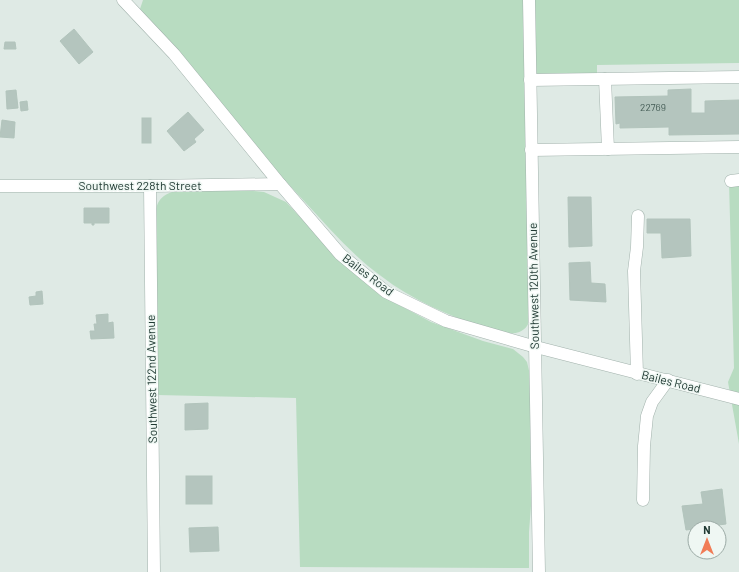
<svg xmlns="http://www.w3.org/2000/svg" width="739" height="572" font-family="Barlow,sans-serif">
  <rect width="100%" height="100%" fill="#dfeae5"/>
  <g fill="#b8dcc1">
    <path d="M143,0H739V63L597,65V77L526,78L529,322C522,340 500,332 486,328C449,316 412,300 381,276C352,255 329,228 305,202C247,140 194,74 140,9Z"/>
    <path d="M729,182H739V444L728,382L734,368Z"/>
    <path d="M213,190L253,191L264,192L286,202L326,245L388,299L431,322L483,341L513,349L523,357L527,362L530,375L531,506L529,532V568L300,567L296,398L157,395L155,216C155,212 156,207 158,203C168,185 196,191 213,190Z"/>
  </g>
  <g fill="#b4c5be" stroke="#b2c4bc">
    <path d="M74,29L93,52L79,64L60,41Z"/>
    <path d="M5,42H15L16,49H4Z"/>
    <path d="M691,89V113H705V101L739,100V134L669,135V127L620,128V123L616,124L615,97L668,96V90Z"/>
    <path d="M16,90L18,108L7,109L6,91Z"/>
    <path d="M27,101L28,110L21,111L20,102Z"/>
    <path d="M188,112L204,130L194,139L196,142L184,151L167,131Z"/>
    <rect x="142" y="118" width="9" height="25"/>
    <path d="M2,120L15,122L14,138L0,137Z"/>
    <path d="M568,197H591L592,246L569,247Z"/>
    <path d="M84,208H109V223H94V225H92V223H84Z"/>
    <path d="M647,219H690L691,256L662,258L661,233H647Z"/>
    <path d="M590,262L591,283L605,284L606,302L570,300L569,263Z"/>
    <path d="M42,291L43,304L30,305L29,297L36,296V292Z"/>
    <path d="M108,314V323L113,322L114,338L91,339L90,331H95L94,324H97L96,315Z"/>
    <path d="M208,403V429L185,430V404Z"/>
    <rect x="186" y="476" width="26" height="28"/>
    <path d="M722,489L726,524L695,528V529L686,530L682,506L703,504L701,492Z"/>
    <path d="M218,527L219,551L190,552L189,528Z"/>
    <path d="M689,539H695V548L690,549Z"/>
  </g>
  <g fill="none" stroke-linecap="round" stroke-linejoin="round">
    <g stroke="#a2b2ac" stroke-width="13">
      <g id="minor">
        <path d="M123,0L174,54L280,184L340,254L386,292L446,321L536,347L739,399"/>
        <path d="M529,0L539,572"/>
        <path d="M605,79L608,149"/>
        <path d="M530,80L739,77"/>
        <path d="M531,150L739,147"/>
        <path d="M731,181L739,180"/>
        <path d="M0,186H150L280,184"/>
        <path d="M150,186L154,572"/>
        <path d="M637,374L634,271L637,247L638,216"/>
        <path d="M643,500L644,446L647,416L652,402L668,380"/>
      </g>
    </g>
    <use href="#minor" stroke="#fff" stroke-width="12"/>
  </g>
  <g text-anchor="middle" stroke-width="3" stroke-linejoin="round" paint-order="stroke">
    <g font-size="10" fill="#455d56">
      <text x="653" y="111">22769</text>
    </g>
    <g font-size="12" fill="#203a33" stroke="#eff7f3">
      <text x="140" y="190">Southwest 228th Street</text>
      <text transform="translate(368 275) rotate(37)" y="4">Bailes Road</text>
      <text transform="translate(534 286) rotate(-91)" y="4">Southwest 120th Avenue</text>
      <text transform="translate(152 379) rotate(-91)" y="4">Southwest 122nd Avenue</text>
      <text transform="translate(671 382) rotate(14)" y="4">Bailes Road</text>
    </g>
  </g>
  <g transform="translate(707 540)"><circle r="19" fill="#eff7f3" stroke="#9caba6"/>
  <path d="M0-3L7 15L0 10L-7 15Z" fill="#f17c56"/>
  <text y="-6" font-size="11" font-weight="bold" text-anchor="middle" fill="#203a33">N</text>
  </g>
</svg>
